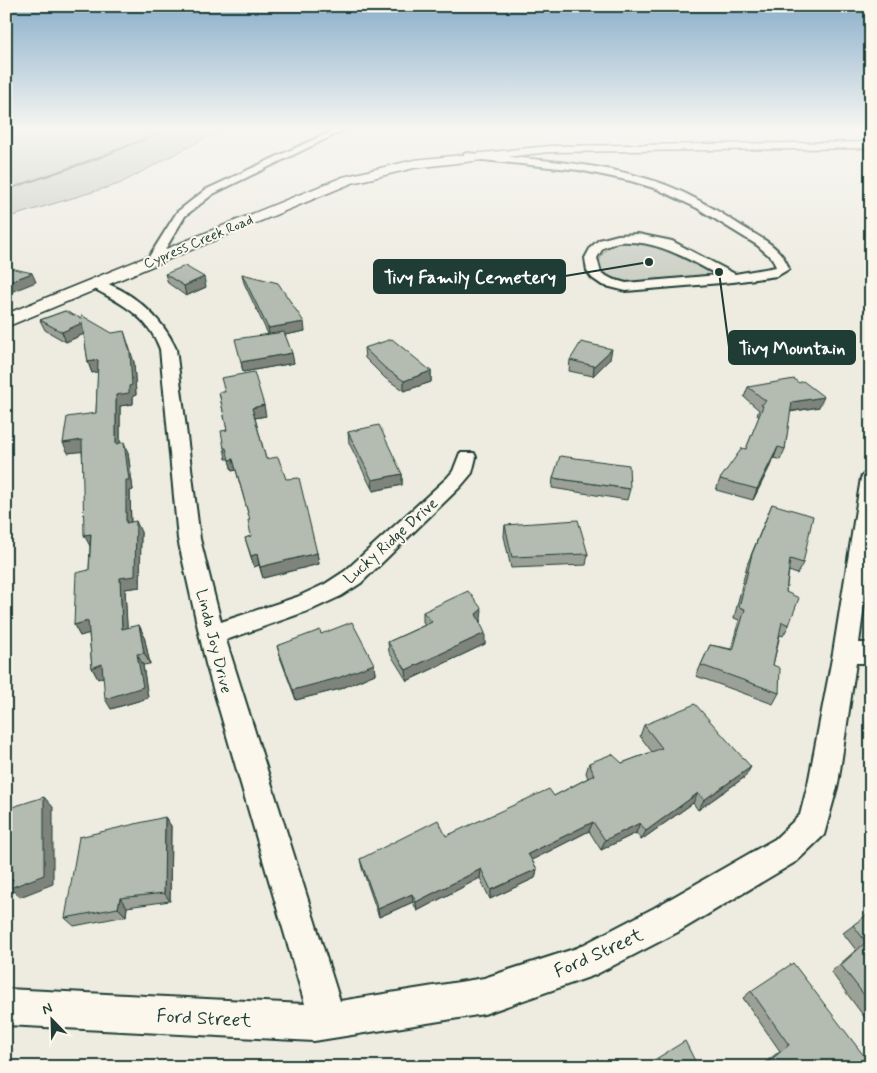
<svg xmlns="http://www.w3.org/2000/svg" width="877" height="1073" font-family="Mynerve,sans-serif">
  <rect width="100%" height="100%" fill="#eeece1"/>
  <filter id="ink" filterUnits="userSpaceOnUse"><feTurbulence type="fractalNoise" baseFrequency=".02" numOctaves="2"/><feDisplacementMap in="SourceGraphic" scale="10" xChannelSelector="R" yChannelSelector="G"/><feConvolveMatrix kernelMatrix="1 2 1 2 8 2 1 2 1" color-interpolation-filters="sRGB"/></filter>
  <g filter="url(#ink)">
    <g fill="#cbcfc4" stroke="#75867c">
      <path d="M6,130H220L119,184L6,218Z"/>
      <path d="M632,241L659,244L724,276C697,279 634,290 611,280C604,277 601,273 598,266C602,247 614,243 632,241Z"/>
    </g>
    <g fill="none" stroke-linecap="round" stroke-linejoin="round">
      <path fill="#6c7d74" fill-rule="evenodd" d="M166,130H169L96,160L6,191V189L94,158Z"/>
      <g stroke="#1f3d34" stroke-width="4">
        <g id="street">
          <path d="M334,130H344L213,194L185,216L157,263H149L147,260L177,212L205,190Z"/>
          <path d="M467,153C533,160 603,162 666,185C694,196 718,211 743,227C761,238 782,247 789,269L777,276L733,282L626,291L602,285L592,278L587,271L585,258L591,247L599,240L618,235L638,234L672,241L735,274L776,267L772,258L757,245L697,208L657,189L631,181L579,170L464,158V154ZM618,242C656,239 686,258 718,275L626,283L612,279L601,273L597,258L603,248Z"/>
          <path d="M96,280C129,288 163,318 176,349L200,539L221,622L297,597L325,584L345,571L447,478L453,471L460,453H474L476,457L472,473L461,486L361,583L341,596L313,609L226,640L340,1001L484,978L577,948L654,908L775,839L800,815L808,784L833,653L861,478L864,474L871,472V553L859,643H871V663H856L838,784L824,835L797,861L678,932L595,975L484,1014L314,1041L6,1025V989L305,1004L206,664L178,539L160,349C148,316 121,303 91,287L89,284Z"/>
        </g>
      </g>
      <g stroke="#1f3d34" stroke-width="3">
        <path id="secondary" d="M871,142V148L549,152L414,168L352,183L6,327V314L343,177L414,160L549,146Z"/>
      </g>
      <use href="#street" fill="#fbf7ec" fill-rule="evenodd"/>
      <use href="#secondary" fill="#fbf7ec" fill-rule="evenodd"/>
    </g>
    <g fill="#9ba197" stroke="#1f3d34">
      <path d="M165,274L206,287L186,296L168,283Z"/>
      <path d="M242,274L305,331L285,335L294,363L243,372L241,362L268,334L244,283Z"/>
      <path d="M65,311L134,362L136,395L133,396V404L120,406V443L128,453L133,490L130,491L131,522L141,532L140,587L125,589L127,628L139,625L144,636L150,664L143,665L148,698L111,709L103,677L98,679L92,668L89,633L80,636L74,625L89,570L90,546L82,451L68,453L96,413L98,371L92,373L88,362L84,334L66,342L45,330L40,320Z"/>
      <path d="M364,348L431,371V382L404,391L385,378L365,358Z"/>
      <path d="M610,359L593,376L569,371L570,360Z"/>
      <path d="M748,387L819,407L790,412L785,449L780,460L774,458L753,500L716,490L720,479L746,449L759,417L757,415L759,410L744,397Z"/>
      <path d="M219,392L266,416L255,418L266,459L286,479L317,553L319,564L263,578L259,565L254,567L245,538L251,536L250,520L236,470L232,471L229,459H226L224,448L227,430Z"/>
      <path d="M348,432L402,474V485L373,491L349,443Z"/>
      <path d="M553,478L630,489L627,500L552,488Z"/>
      <path d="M772,504L803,563L797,574L789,571L786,592L789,625L783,636L780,635L773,665L779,693L773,704L696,676L710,645L731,649L739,620L734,618L747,565Z"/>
      <path d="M505,525L588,554L586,565L511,568L504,536Z"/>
      <path d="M423,612L481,620L480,622L485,644L407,681L389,652L388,642L425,625L423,623Z"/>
      <path d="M321,634L374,664L375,674L340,689L296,700L280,657L277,646Z"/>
      <path d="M644,725L745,777L698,810L693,803L641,840L636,833L601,850L589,831L532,860L537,869L535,878L490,899L480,878L417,911L413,902L379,917L362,868L360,859L446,836L554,796L588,778L586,773L589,763H622L652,752L640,736Z"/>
      <path d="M165,817L171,826L170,901L127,907L126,916L74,926L65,918Z"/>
      <path d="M871,912V1026L831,972L856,950L843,933Z"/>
      <path d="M751,991L871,1067H759L780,1051L743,998Z"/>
    </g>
    <g fill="#7e837b" stroke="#1f3d34">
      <path d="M32,273L36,282L6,294V283Z"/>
      <path d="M204,277L206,287L186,296L184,286Z"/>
      <path d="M304,322L305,331L270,338L268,328Z"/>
      <path d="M82,323L86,333L66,342L62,332Z"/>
      <path d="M124,331L134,362L136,395L133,396V404L120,406V454L116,444V395Z"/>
      <path d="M612,349L610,359L593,376L594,366Z"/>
      <path d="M292,353L294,363L243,372L241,362Z"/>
      <path d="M98,360L102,371L92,373L88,362Z"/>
      <path d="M431,371V382L404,391V381Z"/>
      <path d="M824,397L819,407L787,412L792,402Z"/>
      <path d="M264,405L266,416L254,418L252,408Z"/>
      <path d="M82,440L87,451L68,453L63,443Z"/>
      <path d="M124,442L128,453L133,490L130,491L131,534L126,523Z"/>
      <path d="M778,447L774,458L753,500L757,489Z"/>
      <path d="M233,459L236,470L232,471L229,460Z"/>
      <path d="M402,474V485L373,491L372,480Z"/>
      <path d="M136,521L141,532L140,587L125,589L128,640L122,629L120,578Z"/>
      <path d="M91,534L90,546L84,535Z"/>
      <path d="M317,553L319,564L263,578L260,567Z"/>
      <path d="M257,554L259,565L254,567L251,556Z"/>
      <path d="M482,609L481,620L475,625L476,614Z"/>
      <path d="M88,621L94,632L80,636L74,625Z"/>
      <path d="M139,625L144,636L150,664L144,653Z"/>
      <path d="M485,633V644L407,681L406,670Z"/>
      <path d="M137,654L143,665L148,698L111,709L105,699Z"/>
      <path d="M102,664L108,675L98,679L92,668Z"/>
      <path d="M374,664L375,674L340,689L296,700L293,690Z"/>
      <path d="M751,767L745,777L698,810L704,800Z"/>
      <path d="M698,793L693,803L641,840L646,831Z"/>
      <path d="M44,797L53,807V884L20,897L13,891L6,893V881Z"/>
      <path d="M165,817L171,826L170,901L164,893Z"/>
      <path d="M593,822L589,831L526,863L528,854Z"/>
      <path d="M640,823L636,833L601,850L605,840Z"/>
      <path d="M481,869L480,878L417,911L416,902Z"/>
      <path d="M537,869L535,878L490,899L491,890Z"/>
      <path d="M412,894L413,902L379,917L378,909Z"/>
      <path d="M120,898L127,907L126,916L118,908Z"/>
    </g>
    <g fill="#b4bbb0" stroke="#1f3d34">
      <path d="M185,266L204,277L184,286L165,274Z"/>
      <path d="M6,267L32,273L6,283Z"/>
      <path d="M242,274L278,283L304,322L268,328Z"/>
      <path d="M65,311L82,319L81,315L112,333L124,331L130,352L132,385L129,386V393L116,395V444L124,442L129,480H126V523L136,521L135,576L120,578L122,629L139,625L144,653L137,654L143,687L105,699L102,664L92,668L88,621L74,625L76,573L89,570L91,534L84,535L82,440L63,443L67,417L96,413L98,360L88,362L82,323L62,332L40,320Z"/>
      <path d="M284,332L292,353L241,362L235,339Z"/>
      <path d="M392,339L431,371L404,381L385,368L364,348Z"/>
      <path d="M581,342L612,349L594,366L570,360Z"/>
      <path d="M254,372L264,405L252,408L266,459L278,457L286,479L299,478L317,553L260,567L257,554L251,556L245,538L251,536L248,520H250L233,459L229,460L226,448H224L221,431L227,430L219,392H225L221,378Z"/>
      <path d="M794,379L799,383L803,381L824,397L792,402L785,449L778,447L757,489L720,479L742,448L746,449L763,406L761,405L766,401L748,387Z"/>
      <path d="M379,425L402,474L372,480L348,432Z"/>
      <path d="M560,456L629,465L630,489L553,478Z"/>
      <path d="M772,504L813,516L803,563L790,559L786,592L799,598L789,625L782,622L773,665L780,668L779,693L701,665L710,645L733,650L745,609L739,607L752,554Z"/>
      <path d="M578,520L588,554L512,557L505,525Z"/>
      <path d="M468,591L482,609L476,614L485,633L406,670L388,642L432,622L423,612Z"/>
      <path d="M352,622L374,664L338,678L293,690L277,646L320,630L321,634Z"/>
      <path d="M695,704L751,767L704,800L698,793L646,831L640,823L605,840L593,822L528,854L537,869L491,890L481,869L416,902L412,894L378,909L360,859L438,820L446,836L549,789L554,796L594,775L589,763L612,754L622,763L662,748L644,725Z"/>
      <path d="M44,797V875L10,888L13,879L6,881V809Z"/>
      <path d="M165,817L164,893L120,898L118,908L65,918L79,837Z"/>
      <path d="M871,912V1004L841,965L866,942L853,925Z"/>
      <path d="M793,963L871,1065V1067H762L789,1045L751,991Z"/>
      <path d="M685,1041L698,1067H643Z"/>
    </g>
  </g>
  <linearGradient id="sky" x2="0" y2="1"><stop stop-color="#8bafcb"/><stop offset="0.46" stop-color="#f7f6f2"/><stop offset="1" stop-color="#f7f6f2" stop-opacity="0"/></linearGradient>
  <rect width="877" height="280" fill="url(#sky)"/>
  <g text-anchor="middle" stroke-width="4" stroke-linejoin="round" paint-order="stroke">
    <g font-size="14" fill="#1f3d34" stroke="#fbf7ec">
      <text transform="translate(198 241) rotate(-23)" y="5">Cypress Creek Road</text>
    </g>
    <g font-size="16" fill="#1f3d34" stroke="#fbf7ec">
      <text transform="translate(390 540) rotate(-42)" y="6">Lucky Ridge Drive</text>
      <text transform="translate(215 641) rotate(76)" y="6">Linda Joy Drive</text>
    </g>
    <g font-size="19" fill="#1f3d34" stroke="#fbf7ec">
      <text transform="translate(598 952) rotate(-24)" y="7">Ford Street</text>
      <text transform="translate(204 1017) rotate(3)" y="7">Ford Street</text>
    </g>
  </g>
  <path fill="none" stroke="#1f3d34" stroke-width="2" d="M649 262L565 276M719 272L729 347"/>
  <g fill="#1f3d34" stroke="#fbf7ec" stroke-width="2">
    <circle cx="649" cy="262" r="5"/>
    <circle cx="719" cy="272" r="5"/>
  </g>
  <g fill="#1f3d34" stroke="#1f3d34" stroke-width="2">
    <rect x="374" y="260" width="191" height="33" rx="5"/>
    <rect x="729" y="331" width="126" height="33" rx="5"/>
  </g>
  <g font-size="18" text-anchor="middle" font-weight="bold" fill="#fff">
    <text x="470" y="283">Tivy Family Cemetery</text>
    <text x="792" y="354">Tivy Mountain</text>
  </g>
  <rect width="877" height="1073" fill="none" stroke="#fbf7ec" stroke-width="25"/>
  <rect x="12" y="12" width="852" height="1048" fill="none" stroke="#1f3d34" stroke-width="2" filter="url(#ink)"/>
  <g transform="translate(52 1020) rotate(337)" stroke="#fbf7ec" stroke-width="4" paint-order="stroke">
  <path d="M0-4L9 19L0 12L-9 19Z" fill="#1f3d34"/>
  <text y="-8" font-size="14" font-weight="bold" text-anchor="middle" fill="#1f3d34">N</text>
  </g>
</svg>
